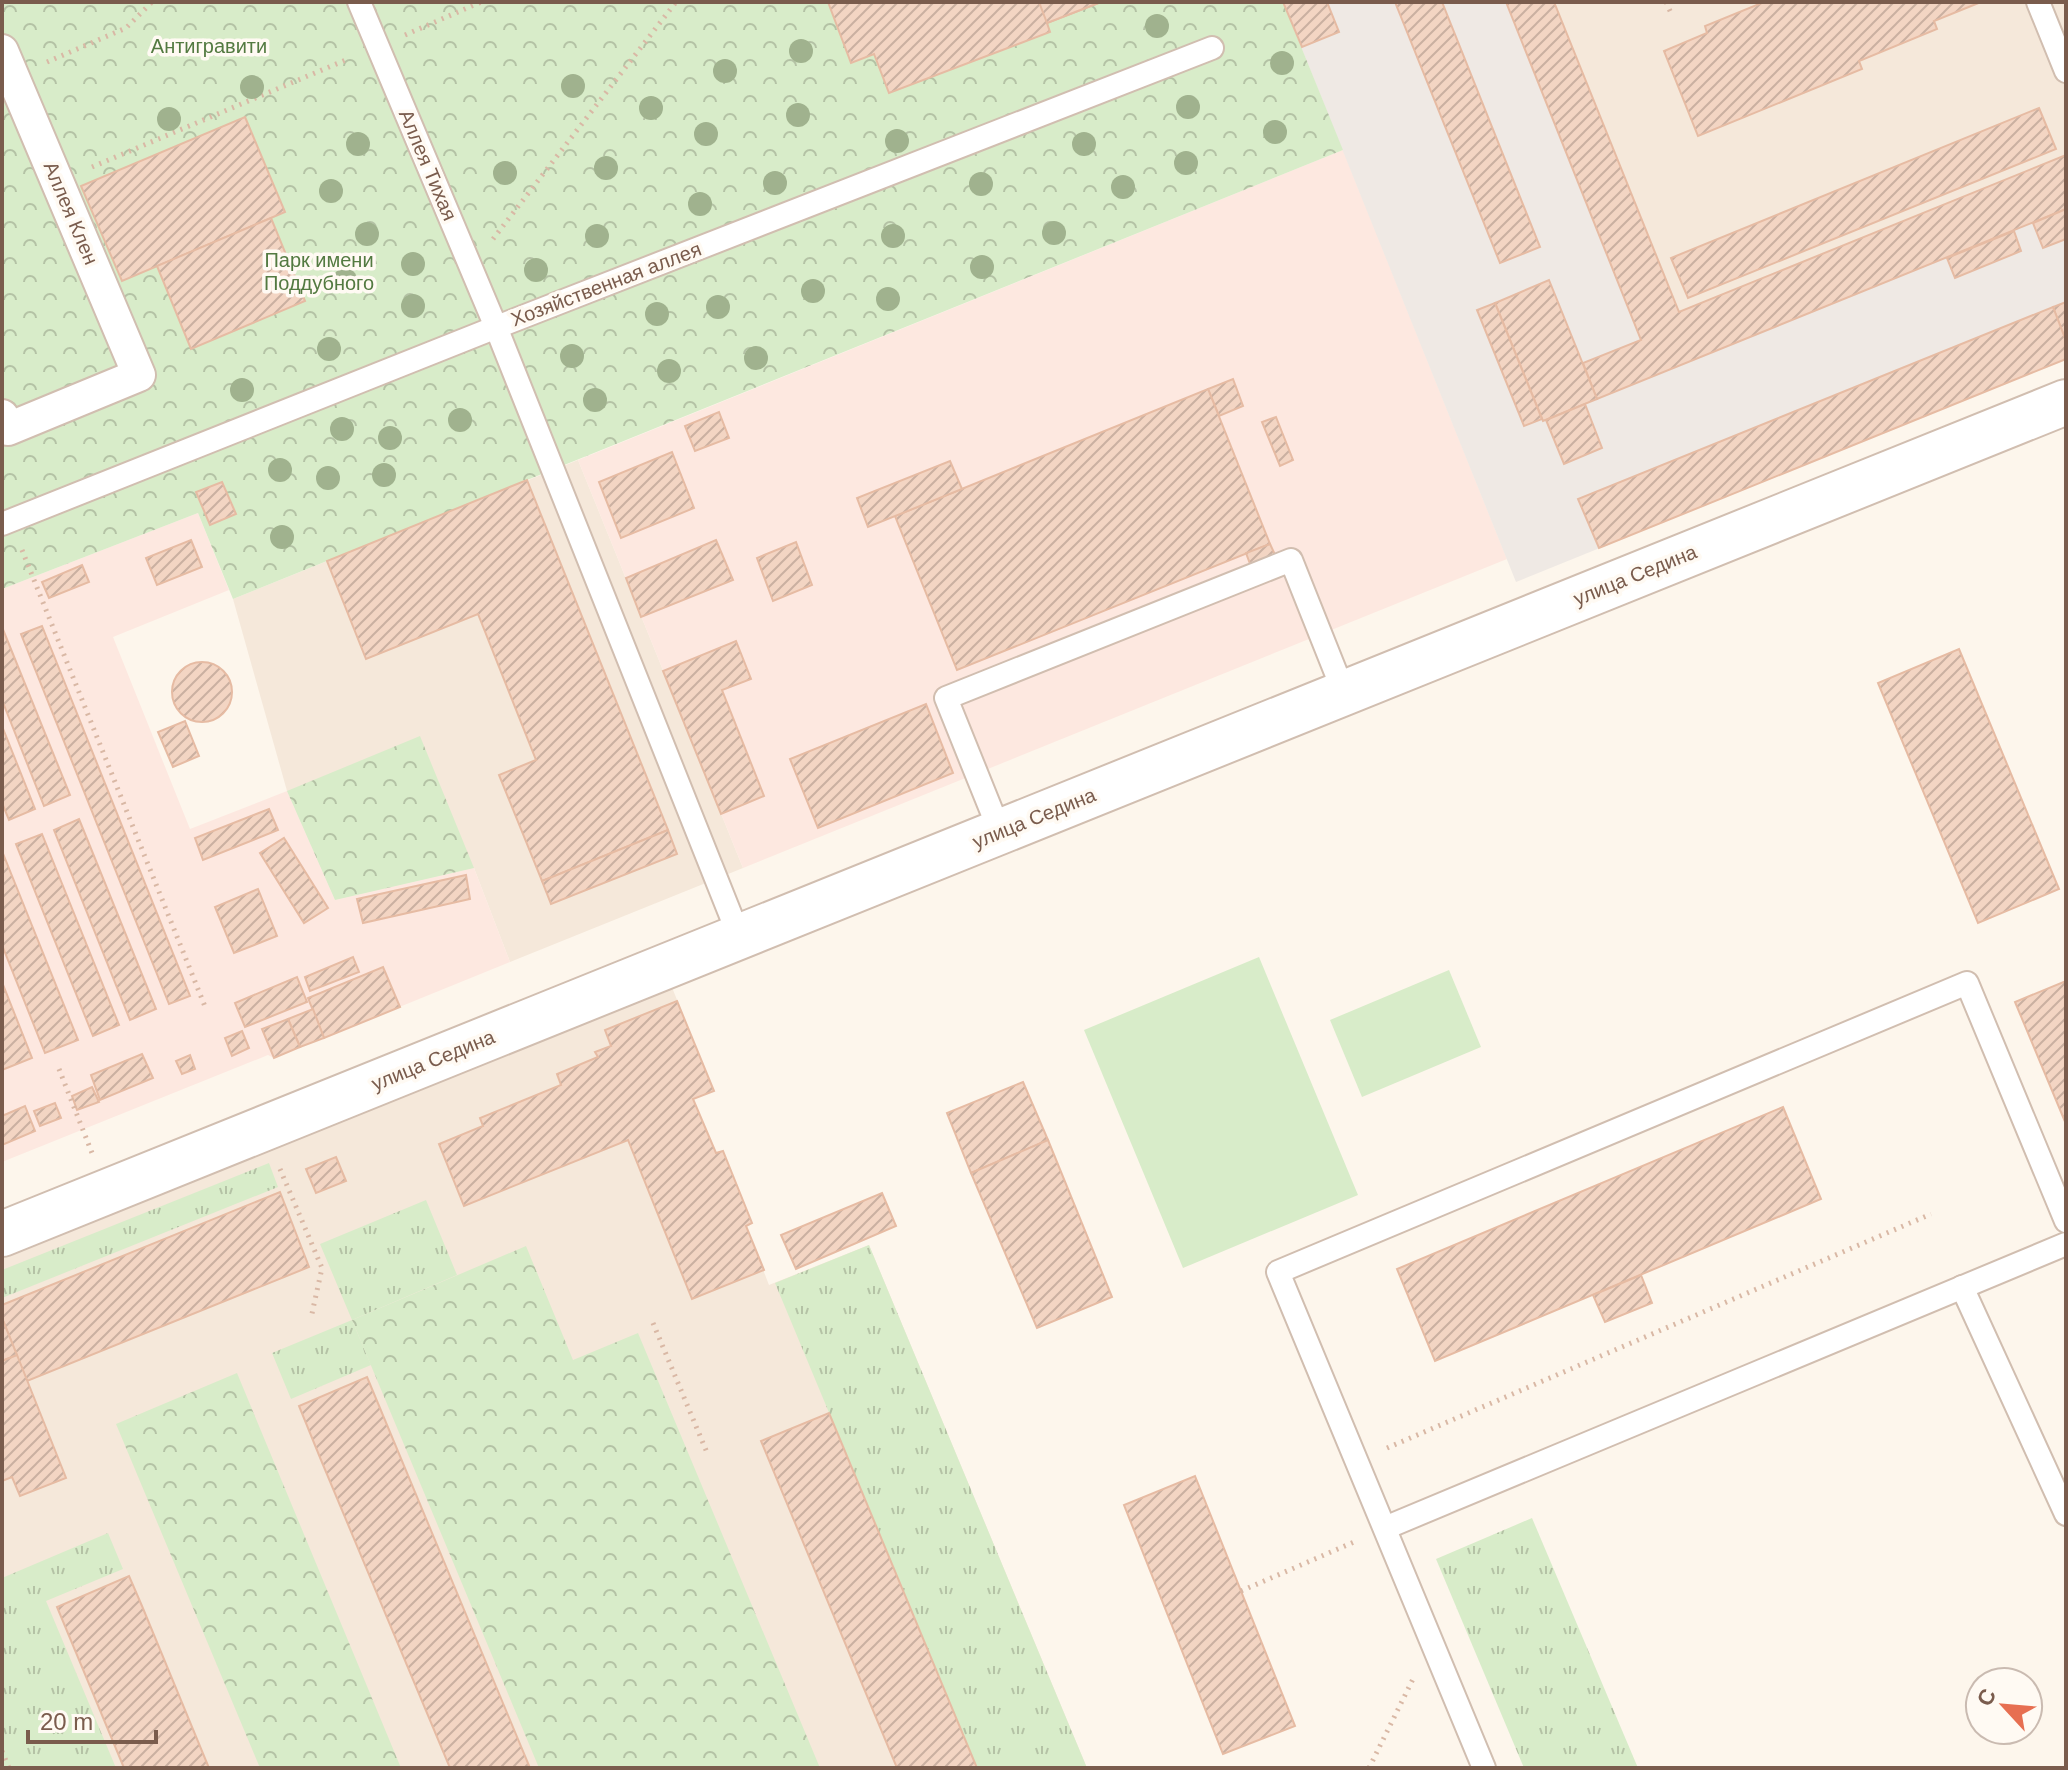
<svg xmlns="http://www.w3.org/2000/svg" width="2068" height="1770" font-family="Helvetica,sans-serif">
  <defs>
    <pattern id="grass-tufts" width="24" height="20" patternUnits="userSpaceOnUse" patternTransform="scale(2)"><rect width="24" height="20" fill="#d8ecc9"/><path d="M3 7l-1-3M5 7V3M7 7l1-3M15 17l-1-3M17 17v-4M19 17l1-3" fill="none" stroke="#b4c2a5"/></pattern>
    <pattern id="forest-crowns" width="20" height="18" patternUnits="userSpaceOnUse" patternTransform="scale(2)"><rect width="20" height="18" fill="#d8ecc9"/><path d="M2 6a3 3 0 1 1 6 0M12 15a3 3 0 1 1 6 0" fill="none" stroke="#b4c2a5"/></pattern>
    <pattern id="building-hatch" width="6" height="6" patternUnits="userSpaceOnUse" patternTransform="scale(2)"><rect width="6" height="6" fill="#f3d5c3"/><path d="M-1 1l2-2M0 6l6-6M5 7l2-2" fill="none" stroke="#cab0a1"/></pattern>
  </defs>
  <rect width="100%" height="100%" fill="#fdf6ec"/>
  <g fill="#f5e8da">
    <path d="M1554,2H2066V155L1679,312Z"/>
    <path d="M578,460L743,868L510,962L474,868L335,900L287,791L233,599Z"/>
    <path d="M671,985L714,1091L693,1099L715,1153L723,1151L752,1223L746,1226L769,1285L869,1245L1087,1768H2V1254Z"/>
  </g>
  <g fill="#fde8e0">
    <path d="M1343,150L1507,559L743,868L578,460Z"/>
    <path d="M198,513L229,590L113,637L190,829L287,791L335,900L474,868L510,962L274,1058L268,1055L2,1162V589Z"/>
  </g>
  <path fill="#efe9e4" d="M1283,2H1554L1679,312L2066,155V359L1516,582Z"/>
  <g fill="url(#grass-tufts)">
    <path d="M269,1163L278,1187L2,1298V1270Z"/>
    <path d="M426,1200L457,1275L352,1320L371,1365L291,1399L272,1353L352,1320L320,1244Z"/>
    <path d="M869,1245L1087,1768H977L775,1283Z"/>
    <path d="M1532,1518L1638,1768H1524L1436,1559Z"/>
    <path d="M108,1533L123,1569L46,1601L116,1768H2V1578Z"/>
  </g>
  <g fill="url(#forest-crowns)">
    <path d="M2,2H1283L1343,150L233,599L198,513L2,589Z"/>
    <path d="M420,736L474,868L335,900L287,791Z"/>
    <path d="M526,1246L573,1360L638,1333L820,1768H539L352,1320Z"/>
    <path d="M237,1373L401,1768H260L116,1424Z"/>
  </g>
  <g fill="#d8ecc9">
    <path d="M1259,957L1358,1195L1183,1268L1084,1030Z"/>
    <path d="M1449,970L1481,1047L1362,1097L1330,1020Z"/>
  </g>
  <g fill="url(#building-hatch)" stroke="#e6bba3" stroke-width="2">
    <path d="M828,2H1101L1047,23L1050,32L889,93L874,54L851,63Z"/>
    <path d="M1039,2H1101L1047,23Z"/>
    <path d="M1283,2H1327L1339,32L1302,47Z"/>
    <path d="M1395,2H1442L1540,247L1500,263Z"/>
    <path d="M1506,2H1554L1679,312L2066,155V209L1597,399L1583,363L1641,340Z"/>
    <path d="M1764,2H1981L1934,21L1937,29L1859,61L1862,69L1698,136L1664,51L1707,33L1705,26Z"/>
    <path d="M2039,108L2056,149L1688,298L1671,258Z"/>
    <path d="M245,117L285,212L122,281L81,186Z"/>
    <path d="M2066,209V239L2043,248L2033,223Z"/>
    <path d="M271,218L305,301L191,349L157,266Z"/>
    <path d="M2014,231L2021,251L1955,278L1947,258Z"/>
    <path d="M1549,280L1597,399L1543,421L1495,303Z"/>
    <path d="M2066,302V341L2053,307Z"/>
    <path d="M1495,303L1542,419L1524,426L1477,310Z"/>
    <path d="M2053,307L2066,341V359L1599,548L1578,499Z"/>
    <path d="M1233,379L1243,406L1219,416L1208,389Z"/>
    <path d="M1208,389L1270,544L957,670L895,516Z"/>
    <path d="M1585,404L1602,448L1564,464L1546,420Z"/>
    <path d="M719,412L729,438L695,451L685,426Z"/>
    <path d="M1276,417L1293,460L1280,466L1262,422Z"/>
    <path d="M672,452L694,508L621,538L599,482Z"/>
    <path d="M950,461L962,489L868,527L857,498Z"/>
    <path d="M527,480L668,830L542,881L499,775L536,760L478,614L366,659L327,561Z"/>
    <path d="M222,482L236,514L210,525L196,492Z"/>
    <path d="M191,540L202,567L157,585L146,558Z"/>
    <path d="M716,540L733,580L641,617L626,578Z"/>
    <path d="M796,542L812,585L773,601L757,558Z"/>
    <path d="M1270,544L1277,559L1252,569L1246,553Z"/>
    <path d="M82,565L89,582L49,598L42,582Z"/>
    <path d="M42,626L190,996L169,1004L21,634Z"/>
    <path d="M2,627L70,795L44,806L2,700Z"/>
    <path d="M736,641L751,679L722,690L764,796L721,814L663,671Z"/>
    <path d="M1959,649L2059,889L1978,923L1878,683Z"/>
    <circle cx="202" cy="692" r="30"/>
    <path d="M926,704L953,773L818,828L790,759Z"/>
    <path d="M185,721L199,756L173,767L158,732Z"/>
    <path d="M2,726L35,809L9,820L2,803Z"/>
    <path d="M269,809L278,830L203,860L195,838Z"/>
    <path d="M79,819L156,1009L130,1020L54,830Z"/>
    <path d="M668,830L677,854L551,904L542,881Z"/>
    <path d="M42,834L119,1025L93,1036L16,844Z"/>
    <path d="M284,838L328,908L304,923L260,853Z"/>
    <path d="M2,851L78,1040L45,1053L2,945Z"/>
    <path d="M466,875L470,899L363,923L357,899Z"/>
    <path d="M258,889L277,936L234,953L215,907Z"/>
    <path d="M353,957L359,972L310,991L305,977Z"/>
    <path d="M383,967L400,1007L324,1038L308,998Z"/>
    <path d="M297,977L307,1002L245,1027L235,1003Z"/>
    <path d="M2066,981V1124L2015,1002Z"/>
    <path d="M2,982L32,1058L2,1070Z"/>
    <path d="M677,1001L714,1091L693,1099L716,1153L723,1151L752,1223L746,1226L764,1270L692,1299L628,1140L464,1206L439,1144L483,1126L480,1118L561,1085L557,1074L598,1057L595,1052L611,1046L605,1030Z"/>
    <path d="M313,1009L324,1038L300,1047L288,1019Z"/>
    <path d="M288,1019L300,1047L274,1058L262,1029Z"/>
    <path d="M242,1031L249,1048L232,1056L225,1038Z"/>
    <path d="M142,1054L153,1078L100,1100L91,1075Z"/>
    <path d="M190,1055L195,1069L182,1074L176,1061Z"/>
    <path d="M1023,1082L1048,1140L971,1173L947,1113Z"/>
    <path d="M92,1087L99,1102L77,1110L72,1096Z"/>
    <path d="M55,1103L61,1118L40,1126L34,1111Z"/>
    <path d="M25,1106L35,1131L2,1145V1116Z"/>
    <path d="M1783,1107L1821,1199L1435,1361L1397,1269Z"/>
    <path d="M1048,1140L1112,1297L1037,1328L971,1173Z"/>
    <path d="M336,1157L346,1181L316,1193L306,1169Z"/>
    <path d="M280,1192L309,1267L27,1381L2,1318V1305Z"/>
    <path d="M882,1193L896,1226L796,1269L781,1235Z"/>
    <path d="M1641,1275L1652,1303L1605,1322L1593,1295Z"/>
    <path d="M2,1318L17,1355L2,1361Z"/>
    <path d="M17,1355L66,1478L20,1496L12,1477L2,1481V1361Z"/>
    <path d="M367,1377L530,1768H450L321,1460L299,1406Z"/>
    <path d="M829,1413L977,1768H897L761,1441Z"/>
    <path d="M1195,1476L1295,1726L1223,1754L1124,1505Z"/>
    <path d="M129,1576L142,1606L209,1768H124L57,1607Z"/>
  </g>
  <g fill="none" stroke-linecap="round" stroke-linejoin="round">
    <g stroke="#d1beb0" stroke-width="26">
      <g id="service">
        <path d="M359,2L496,327L739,936"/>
        <path d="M2038,2L2066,71"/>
        <path d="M2,524L484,332L1212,48"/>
        <path d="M1000,832L946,698L1291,560L1344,693"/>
        <path d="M1962,1287L2066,1514"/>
        <path d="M1385,1528L2066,1244"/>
        <path d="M1484,1768L1278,1272L1967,983L2066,1221"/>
      </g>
    </g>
    <g stroke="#d1beb0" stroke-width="36">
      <path id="pedestrian" d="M2,51L139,375L8,429L2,416"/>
    </g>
    <g stroke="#d1beb0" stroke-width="48">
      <path id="tertiary" d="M2,1234L2066,402"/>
    </g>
    <g stroke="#d9b8a5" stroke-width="5" stroke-dasharray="2 6" stroke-linecap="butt">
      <path d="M1666,2L1671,13"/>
      <path d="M405,35L481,2"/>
      <path d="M47,62L126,28L152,2"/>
      <path d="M92,167L348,59"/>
      <path d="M493,239L676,2"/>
      <path d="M22,550L206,1009"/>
      <path d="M59,1069L92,1153"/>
      <path d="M280,1169L322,1268L311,1318"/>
      <path d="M653,1323L708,1455"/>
      <path d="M1387,1448L1931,1214"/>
      <path d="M1241,1591L1354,1542"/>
      <path d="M2,1751L9,1768"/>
      <path d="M1369,1768L1413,1679"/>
    </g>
    <use href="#service" stroke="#fff" stroke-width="22"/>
    <use href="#pedestrian" stroke="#fff" stroke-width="32"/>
    <use href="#tertiary" stroke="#fff" stroke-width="44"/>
  </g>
  <g fill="#a0b28e">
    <circle cx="1157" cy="26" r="12"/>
    <circle cx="801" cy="51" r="12"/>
    <circle cx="1282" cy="63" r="12"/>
    <circle cx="725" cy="71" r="12"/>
    <circle cx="573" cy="86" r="12"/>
    <circle cx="252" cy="87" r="12"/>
    <circle cx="1188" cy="107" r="12"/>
    <circle cx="651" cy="108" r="12"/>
    <circle cx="798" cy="115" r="12"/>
    <circle cx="169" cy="119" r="12"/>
    <circle cx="1275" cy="132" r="12"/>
    <circle cx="706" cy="134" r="12"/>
    <circle cx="897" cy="141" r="12"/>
    <circle cx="358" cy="144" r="12"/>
    <circle cx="1084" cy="144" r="12"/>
    <circle cx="1186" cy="163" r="12"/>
    <circle cx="606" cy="168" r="12"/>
    <circle cx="505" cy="173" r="12"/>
    <circle cx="775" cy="183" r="12"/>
    <circle cx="981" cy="184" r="12"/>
    <circle cx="1123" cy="187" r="12"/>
    <circle cx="331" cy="191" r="12"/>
    <circle cx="700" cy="204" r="12"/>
    <circle cx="1054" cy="233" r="12"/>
    <circle cx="367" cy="234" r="12"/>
    <circle cx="597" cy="236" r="12"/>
    <circle cx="893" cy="236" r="12"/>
    <circle cx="413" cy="264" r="12"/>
    <circle cx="982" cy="267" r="12"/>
    <circle cx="536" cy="270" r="12"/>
    <circle cx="345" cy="280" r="12"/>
    <circle cx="813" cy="291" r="12"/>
    <circle cx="888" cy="299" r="12"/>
    <circle cx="413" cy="306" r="12"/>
    <circle cx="718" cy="307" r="12"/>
    <circle cx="657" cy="314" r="12"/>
    <circle cx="329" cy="349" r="12"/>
    <circle cx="572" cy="356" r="12"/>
    <circle cx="756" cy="358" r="12"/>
    <circle cx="669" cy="371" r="12"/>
    <circle cx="242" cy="390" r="12"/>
    <circle cx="595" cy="400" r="12"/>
    <circle cx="460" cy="420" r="12"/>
    <circle cx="342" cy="429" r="12"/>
    <circle cx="390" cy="438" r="12"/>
    <circle cx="280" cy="470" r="12"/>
    <circle cx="384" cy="475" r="12"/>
    <circle cx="328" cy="478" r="12"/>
    <circle cx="282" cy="537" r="12"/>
  </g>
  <g text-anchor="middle" stroke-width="7" stroke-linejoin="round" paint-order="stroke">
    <g font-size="20" fill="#537a41" stroke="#fffaf3">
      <text x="209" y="53">Антигравити</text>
      <text x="319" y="267">Парк имени<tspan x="319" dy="23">Поддубного</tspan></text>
    </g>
    <g font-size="20" fill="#7a5c4d" stroke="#fffaf3">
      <text transform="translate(428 165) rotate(67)" y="7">Аллея Тихая</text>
      <text transform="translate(71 213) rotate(67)" y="7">Аллея Клен</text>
      <text transform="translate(606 284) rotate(-21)" y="7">Хозяйственная аллея</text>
      <text transform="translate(1635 575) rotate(-22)" y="7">улица Седина</text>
      <text transform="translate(1034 818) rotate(-22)" y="7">улица Седина</text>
      <text transform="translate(433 1060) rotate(-22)" y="7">улица Седина</text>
    </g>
  </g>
  <rect width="2068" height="1770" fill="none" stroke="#7a5c4d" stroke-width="8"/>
  <g transform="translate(2004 1706) rotate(296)"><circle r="38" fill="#fffaf3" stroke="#cabbb1" stroke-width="2"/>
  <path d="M0-6L14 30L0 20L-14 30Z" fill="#e76f51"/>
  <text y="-12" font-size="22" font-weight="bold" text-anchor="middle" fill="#7a5c4d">С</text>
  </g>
  <path d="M28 1730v12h128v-12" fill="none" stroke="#7a5c4d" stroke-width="4"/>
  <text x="40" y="1730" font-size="24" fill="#7a5c4d" stroke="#fffaf3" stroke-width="6" paint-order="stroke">20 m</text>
</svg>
